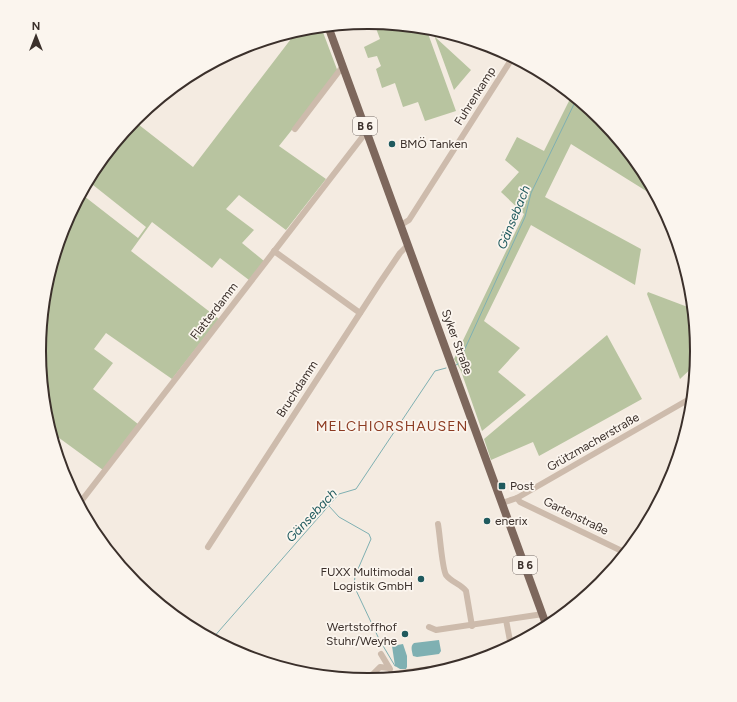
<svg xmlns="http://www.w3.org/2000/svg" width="737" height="702" font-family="Figtree,sans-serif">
  <rect width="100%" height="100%" fill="#f4ebe1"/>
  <g fill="#b8c4a0">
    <path d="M374,23L426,28L456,111L425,121L418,102L403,107L395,83L382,88L376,69L381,66L377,56L368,58L364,47L380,39Z"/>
    <path d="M321,27L338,72L279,146L326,179L286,230L239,195L226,209L254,230L242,243L264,261L249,280L220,258L212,268L152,222L131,251L219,319L172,379L106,333L94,349L113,363L93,389L138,424L103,470L51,432L46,415L40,351L46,287L65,225L72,212L84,196L138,238L146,227L88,181L95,168L134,121L193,167L297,31L305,28Z"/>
    <path d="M434,36L471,70L454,90L434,35Z"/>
    <path d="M572,95L601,119L642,168L652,187L651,194L571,144L545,197L641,249L635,285L531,225L484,321L520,348L498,372L526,395L482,431L461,371L454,359L524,214L501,192L519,172L505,160L517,137L544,151Z"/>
    <path d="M648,292L693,309L697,351L696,364L680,379L647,294Z"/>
    <path d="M607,335L642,399L539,456L533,442L491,460L484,439Z"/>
  </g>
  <g fill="#7fb0b2">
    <path d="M439,640L441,651L439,654L417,657L413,656C412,651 410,646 414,643Z"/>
    <path d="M403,644L407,656V667L406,669H400L395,666L392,646Z"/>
  </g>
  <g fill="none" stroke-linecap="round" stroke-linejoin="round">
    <g stroke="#7fb0b2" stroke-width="1">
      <path d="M456,365L458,364L525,217L531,193L577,98"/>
      <path d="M329,506L339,517L369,534L371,539L355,576L354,586L379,639L395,666"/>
      <path d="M212,639L339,494L356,489L435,371L446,368"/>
    </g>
    <g stroke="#cdbbac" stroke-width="6">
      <path d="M295,129L343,66"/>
      <path d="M401,225L409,220L513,57"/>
      <path d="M274,251L360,313"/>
      <path d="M517,498L520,502L626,553"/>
      <path d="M502,503L517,498L693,397"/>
      <path d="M79,504L367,131"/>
      <path d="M438,524C440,535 442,568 446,575C451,582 461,584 466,591L472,626"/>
      <path d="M208,547L379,284L400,253L408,245"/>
      <path d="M506,620L511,646"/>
      <path d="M429,627L436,630L543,614"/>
      <path d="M381,654L390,669"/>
      <path d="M393,674L461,665"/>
      <path d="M367,680L380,667L389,668"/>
    </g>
    <path stroke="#7d675c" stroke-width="8" d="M328,26L547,627"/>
  </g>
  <g fill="#1f5a5e" stroke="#fbf5ee" stroke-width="1.5">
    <circle cx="392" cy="144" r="4"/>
    <rect x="498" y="482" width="8" height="8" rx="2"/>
    <circle cx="487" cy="521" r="4"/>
    <circle cx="421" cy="579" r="4"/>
    <circle cx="405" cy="634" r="4"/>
  </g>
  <g text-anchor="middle" stroke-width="3.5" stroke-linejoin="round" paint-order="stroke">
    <g fill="#fbf5ee" stroke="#756b66" stroke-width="1">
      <rect x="353" y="117" width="24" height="18" rx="3"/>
      <rect x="513" y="556" width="24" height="18" rx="3"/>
    </g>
    <g font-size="11" font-weight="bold" fill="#3b302b">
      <text x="365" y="130">B 6</text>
      <text x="525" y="569">B 6</text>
    </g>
    <g font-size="12" fill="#3b302b" stroke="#fbf5ee">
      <text transform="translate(475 96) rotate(-58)" y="4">Fuhrenkamp</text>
      <text transform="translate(214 311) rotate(-52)" y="4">Flatterdamm</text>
      <text transform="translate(457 342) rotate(70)" y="4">Syker Straße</text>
      <text transform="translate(297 389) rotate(-57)" y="4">Bruchdamm</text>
      <text transform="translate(593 442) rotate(-30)" y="4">Grützmacherstraße</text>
      <text transform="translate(576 516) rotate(26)" y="4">Gartenstraße</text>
    </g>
    <g font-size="12" fill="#3b302b" stroke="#fbf5ee" text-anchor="start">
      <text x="400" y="148">BMÖ Tanken</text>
      <text x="510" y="490">Post</text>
      <text x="495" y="525">enerix</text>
      <text x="413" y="576" text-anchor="end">FUXX Multimodal<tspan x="413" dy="14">Logistik GmbH</tspan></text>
      <text x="397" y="631" text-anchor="end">Wertstoffhof<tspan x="397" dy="14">Stuhr/Weyhe</tspan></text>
    </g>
    <g font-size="13" font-style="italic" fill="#1f5a5e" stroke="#fbf5ee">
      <text transform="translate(513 217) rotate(-68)" y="5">Gänsebach</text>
      <text transform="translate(311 515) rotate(-47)" y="5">Gänsebach</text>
    </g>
    <g font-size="14" letter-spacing="1" fill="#8c3b22" stroke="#fbf5ee">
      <text x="392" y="431">MELCHIORSHAUSEN</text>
    </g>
  </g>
  <path d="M0 0H737V702H0ZM46 351a322 322 0 1 1 644 0a322 322 0 1 1-644 0Z" fill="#fbf5ee" fill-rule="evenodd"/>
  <path fill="none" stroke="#3b302b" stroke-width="2" d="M46 351a322 322 0 1 1 644 0a322 322 0 1 1-644 0Z"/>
  <g transform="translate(36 36)" stroke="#fbf5ee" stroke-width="3" paint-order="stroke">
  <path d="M0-3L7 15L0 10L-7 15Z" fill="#3b302b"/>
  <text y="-6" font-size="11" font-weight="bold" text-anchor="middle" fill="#3b302b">N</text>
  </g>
</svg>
